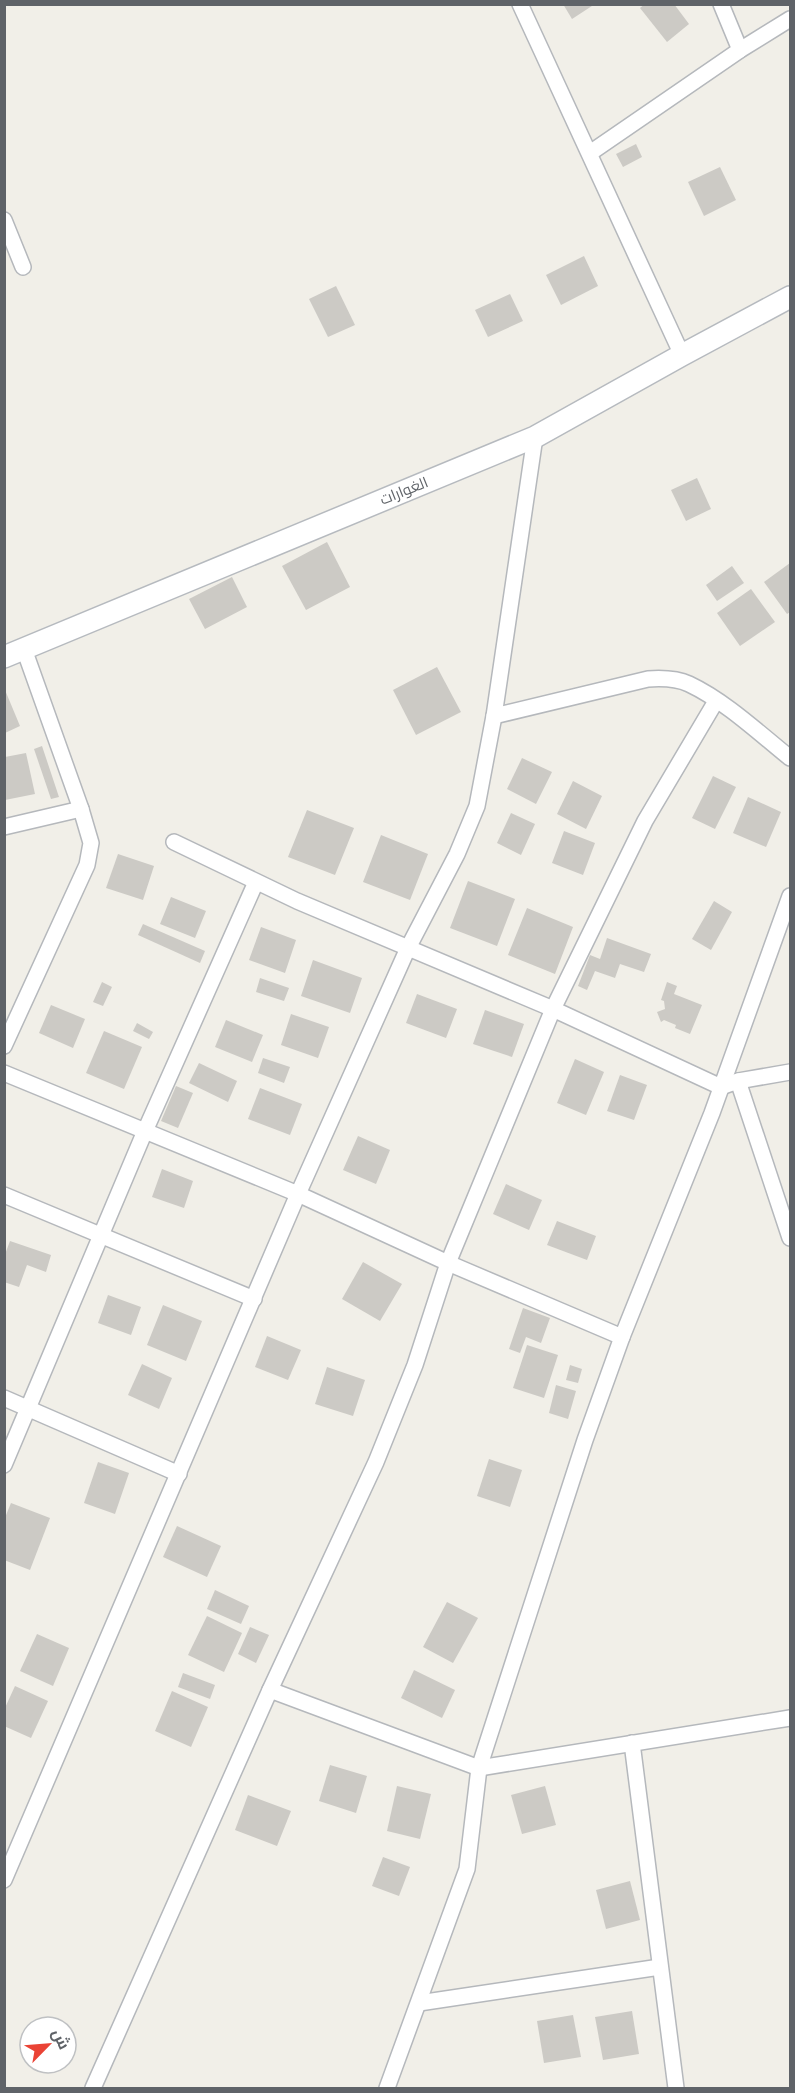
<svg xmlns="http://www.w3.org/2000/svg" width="795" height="2093" font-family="Signika,Cairo,sans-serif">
  <rect width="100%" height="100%" fill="#f1efe8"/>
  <g fill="#cccac5">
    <path d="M563,4H595L572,19Z"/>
    <path d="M645,4H674L689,24L667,42L640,8Z"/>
    <path d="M636,144L642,157L623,167L616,154Z"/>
    <path d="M720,167L736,200L704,216L688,182Z"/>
    <path d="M584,256L598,286L561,305L546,275Z"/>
    <path d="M336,286L355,325L328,337L309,299Z"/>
    <path d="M510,294L523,321L488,337L475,310Z"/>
    <path d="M697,478L711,509L686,521L671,490Z"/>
    <path d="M327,542L350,587L306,610L282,566Z"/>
    <path d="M790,563V612L787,614L764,582Z"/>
    <path d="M732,566L744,583L717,601L706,585Z"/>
    <path d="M232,577L247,607L205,629L189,599Z"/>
    <path d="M751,589L775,622L740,646L717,613Z"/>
    <path d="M437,667L461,712L416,735L393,690Z"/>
    <path d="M5,690L20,726L5,733Z"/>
    <path d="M42,746L59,797L51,799L34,749Z"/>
    <path d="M26,753L35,794L5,800V757Z"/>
    <path d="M522,758L552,772L536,804L507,789Z"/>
    <path d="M713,776L736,787L715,829L692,818Z"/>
    <path d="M573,781L602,796L586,829L557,814Z"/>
    <path d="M748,797L781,812L766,847L733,833Z"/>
    <path d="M307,810L354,828L335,875L288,857Z"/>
    <path d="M511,813L535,824L521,855L497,843Z"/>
    <path d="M564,831L595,843L583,875L552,863Z"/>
    <path d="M381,835L428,854L410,900L363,882Z"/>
    <path d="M118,854L154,866L143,900L106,888Z"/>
    <path d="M468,881L515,899L497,946L450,928Z"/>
    <path d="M171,897L206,911L195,938L160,924Z"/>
    <path d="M714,901L732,912L711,950L692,939Z"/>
    <path d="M527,908L573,927L555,974L508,955Z"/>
    <path d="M143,924L205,951L200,963L138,935Z"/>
    <path d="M261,927L296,940L285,973L249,960Z"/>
    <path d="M607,938L651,954L644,972L620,964L615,978L595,971L587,990L578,986L590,955L600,959Z"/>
    <path d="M313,960L362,978L350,1013L301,996Z"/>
    <path d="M260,978L289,988L284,1001L256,992Z"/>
    <path d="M102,982L112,987L103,1006L93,1002Z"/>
    <path d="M667,982L677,986L674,994L702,1005L690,1034L675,1028L676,1025L664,1020L661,1022L657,1012L665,1009L664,1001L661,1000Z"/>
    <path d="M417,994L457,1009L446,1038L406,1023Z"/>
    <path d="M51,1005L85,1019L73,1048L39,1033Z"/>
    <path d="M485,1010L524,1024L512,1057L473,1044Z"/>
    <path d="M291,1014L329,1027L318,1058L281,1045Z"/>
    <path d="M226,1020L263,1035L252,1062L215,1047Z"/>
    <path d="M137,1023L153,1032L149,1039L133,1031Z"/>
    <path d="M104,1031L142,1047L124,1089L86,1073Z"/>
    <path d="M263,1058L290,1067L284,1083L258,1073Z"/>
    <path d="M575,1059L604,1072L586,1115L557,1103Z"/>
    <path d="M199,1063L237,1081L228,1102L189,1083Z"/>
    <path d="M620,1075L647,1085L634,1120L607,1111Z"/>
    <path d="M176,1086L193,1093L178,1128L161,1121Z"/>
    <path d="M260,1088L302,1104L290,1135L248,1119Z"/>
    <path d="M358,1136L390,1150L376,1184L343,1170Z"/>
    <path d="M162,1169L193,1181L184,1208L152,1197Z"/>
    <path d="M506,1184L542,1200L529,1230L493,1214Z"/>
    <path d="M557,1221L596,1236L587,1260L547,1245Z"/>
    <path d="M10,1241L51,1255L46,1272L27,1265L19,1287L4,1282V1257Z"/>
    <path d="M363,1262L402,1284L380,1321L342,1299Z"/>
    <path d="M108,1295L141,1307L131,1335L98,1323Z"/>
    <path d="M163,1305L202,1321L186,1361L147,1345Z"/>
    <path d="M523,1308L550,1318L541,1343L526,1337L520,1353L509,1349Z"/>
    <path d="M267,1336L301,1350L288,1380L255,1367Z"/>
    <path d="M527,1345L558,1355L544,1398L513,1388Z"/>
    <path d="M142,1364L172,1378L159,1409L128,1395Z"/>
    <path d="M570,1365L582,1369L578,1383L566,1380Z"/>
    <path d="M327,1367L365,1380L353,1416L315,1404Z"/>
    <path d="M556,1385L576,1391L568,1419L549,1413Z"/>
    <path d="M489,1459L522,1470L510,1507L477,1496Z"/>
    <path d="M98,1462L129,1473L115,1514L84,1503Z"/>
    <path d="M11,1503L50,1518L30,1570L4,1560V1520Z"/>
    <path d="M177,1526L221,1546L207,1577L163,1557Z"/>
    <path d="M215,1590L249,1606L241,1624L207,1609Z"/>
    <path d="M447,1602L478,1618L453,1663L423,1647Z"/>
    <path d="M207,1616L242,1633L224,1672L188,1655Z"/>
    <path d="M250,1627L269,1635L256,1663L238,1654Z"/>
    <path d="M37,1634L69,1648L53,1686L20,1671Z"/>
    <path d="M414,1670L455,1690L442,1718L401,1698Z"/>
    <path d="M183,1673L215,1685L210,1699L178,1687Z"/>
    <path d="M15,1686L48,1701L31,1738L4,1726V1710Z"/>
    <path d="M172,1691L208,1707L191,1747L155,1731Z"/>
    <path d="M330,1765L367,1776L356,1813L319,1801Z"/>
    <path d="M397,1786L431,1794L420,1839L387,1831Z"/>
    <path d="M545,1786L556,1825L522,1834L511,1795Z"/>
    <path d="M248,1795L291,1811L277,1846L235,1830Z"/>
    <path d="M383,1857L410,1867L399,1896L372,1886Z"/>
    <path d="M630,1881L640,1920L606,1929L596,1890Z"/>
    <path d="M632,2011L639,2054L603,2060L595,2017Z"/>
    <path d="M573,2015L581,2057L544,2063L537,2021Z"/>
  </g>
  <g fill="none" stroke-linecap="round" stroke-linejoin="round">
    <g stroke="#b5b8bc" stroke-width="18">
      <g id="street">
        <path d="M520,4L682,355"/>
        <path d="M721,4L740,50"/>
        <path d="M590,153L740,50L790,19"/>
        <path d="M4,220L23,267"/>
        <path d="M494,716L648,679C662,678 676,678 689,684C725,701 759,733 790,758"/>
        <path d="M4,827L81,809"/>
        <path d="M174,842L297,901L553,1009L721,1087L738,1081L790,1072"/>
        <path d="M4,1046L87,865L91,843L81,809L24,649"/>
        <path d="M4,1073L298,1194L448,1263L622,1337"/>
        <path d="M738,1081L790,1238"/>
        <path d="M4,1195L254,1299"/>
        <path d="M4,1398L179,1474"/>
        <path d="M4,1465L145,1131L256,882"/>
        <path d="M270,1690L479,1768L790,1718"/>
        <path d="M632,1743L676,2088"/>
        <path d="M4,1880L298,1194L408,948L457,854L477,806L494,716L535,437"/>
        <path d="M419,2003L660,1967"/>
        <path d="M93,2088L270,1690L376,1462L415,1365L448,1263L553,1009L645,821L716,701"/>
        <path d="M387,2088L467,1869L479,1768L585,1440L622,1337L712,1113L790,896"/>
      </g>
    </g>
    <g stroke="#b6babf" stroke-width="24">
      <path id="secondary" d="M4,657L535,437L682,355L790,297"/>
    </g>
    <use href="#street" stroke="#fff" stroke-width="15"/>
    <use href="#secondary" stroke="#fff" stroke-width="21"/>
  </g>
  <g text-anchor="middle" stroke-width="4.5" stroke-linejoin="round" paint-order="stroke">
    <g font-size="15" fill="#5f6368" stroke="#fff">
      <text transform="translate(404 491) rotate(-22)" y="5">الغوارات</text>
    </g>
  </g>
  <rect width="795" height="2093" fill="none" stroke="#5f6368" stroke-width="12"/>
  <g transform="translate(48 2045) rotate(65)"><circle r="28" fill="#ffffff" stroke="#bfc1c3" stroke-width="1.5"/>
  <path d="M0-4.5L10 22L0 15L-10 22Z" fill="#ea4335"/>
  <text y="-9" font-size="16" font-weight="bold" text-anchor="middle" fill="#5f6368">ش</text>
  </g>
</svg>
